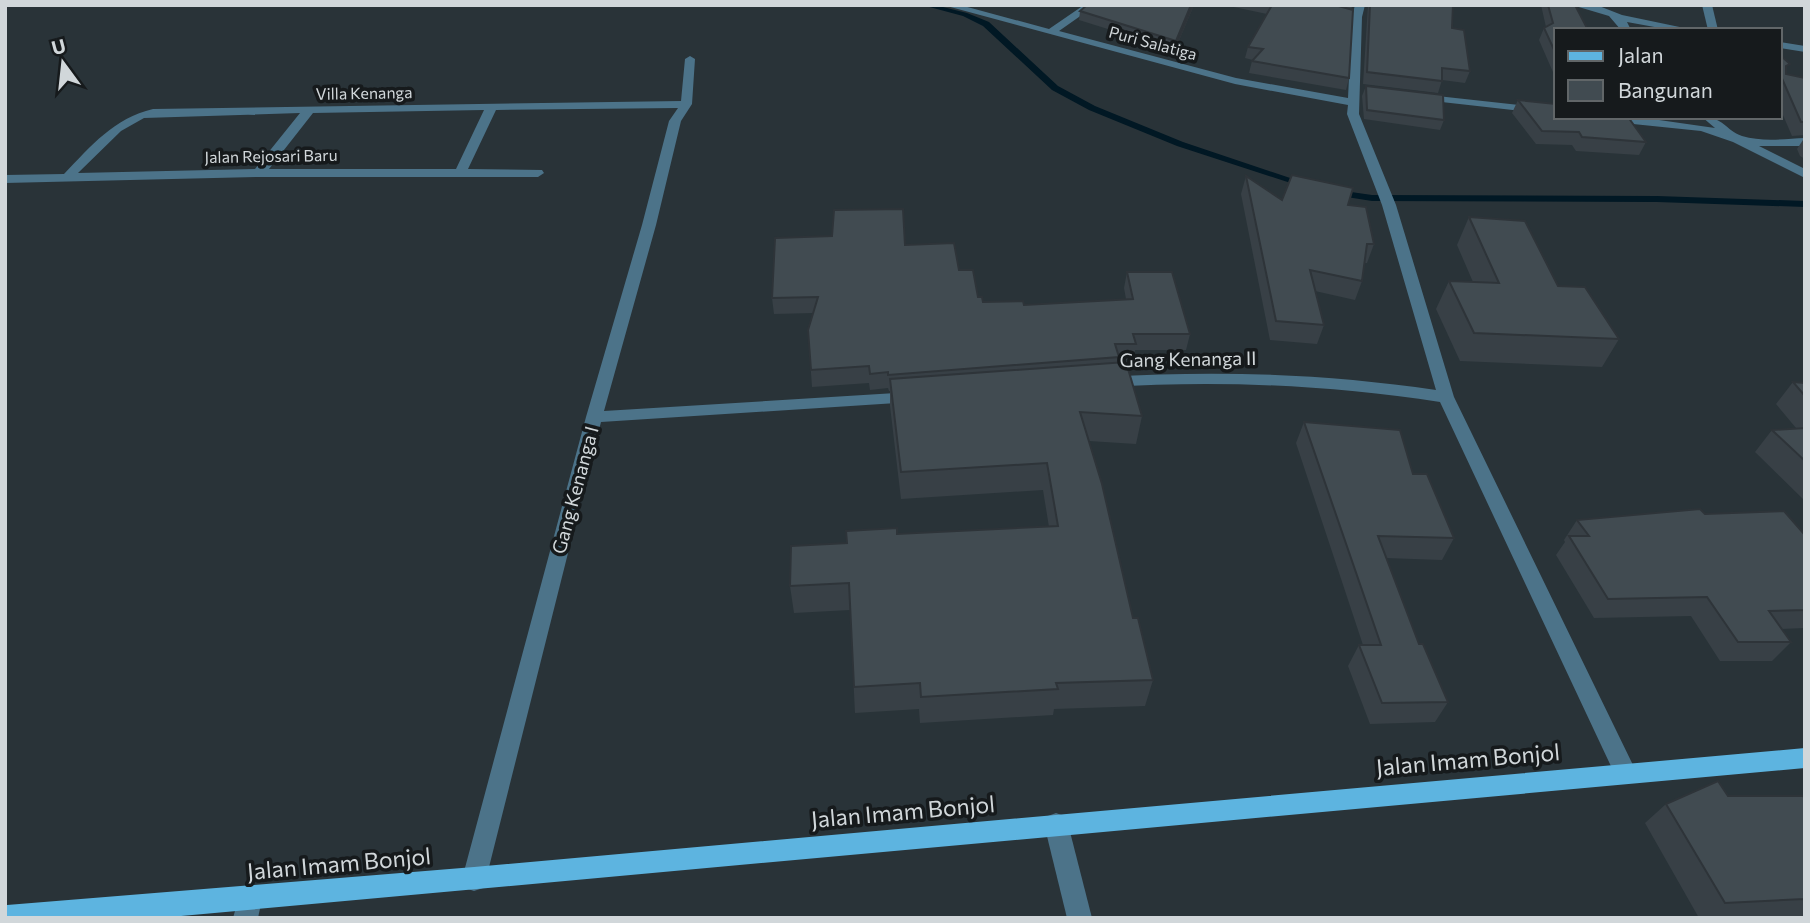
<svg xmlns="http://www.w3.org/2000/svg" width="1810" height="923" font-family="Commissioner,sans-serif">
  <rect width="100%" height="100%" fill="#293338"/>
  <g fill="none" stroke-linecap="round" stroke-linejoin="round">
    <g fill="#011824" fill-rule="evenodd">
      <path d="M922,5H935L967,13L989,22L1058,86L1095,106L1183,142L1311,185L1306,188L1303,187L1177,146L1089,110L1052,90L983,26L963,16Z"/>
      <path d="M1337,190L1372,195L1657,196L1805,201V207L1657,202L1372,201L1334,195L1332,193Z"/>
    </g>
    <g fill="#4c7389" fill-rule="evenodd">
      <path d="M943,5H960L1049,29L1084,5H1096L1059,31L1236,78L1348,98L1352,17L1355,5H1365L1362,17L1359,114L1396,205L1454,397L1633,765L1636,772L1633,779L1625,782L1617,779L1440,402C1329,385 1220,380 1108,387L1100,382L1108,377C1218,370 1327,374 1436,390L1382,205L1347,114L1348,105L1235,84Z"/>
      <path d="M1572,5L1599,6L1622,15L1694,30H1671L1627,22L1631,30H1621L1609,16Z"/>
      <path d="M1702,5H1712L1718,30H1708Z"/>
      <path d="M1780,42L1805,46V52L1780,48Z"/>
      <path d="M690,56L695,59L692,104L681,121L656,225L604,411L912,392L920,397L912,402L601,422L486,879L483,888L474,891L465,888L462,879L586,417L642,225L669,121L678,108L496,110L468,169L542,170L544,173L538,177H259L5,183V175L64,174C91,146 114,118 153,109L681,101L685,59ZM484,110L456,169H269L313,113ZM300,113L255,169L78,173L121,131L144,118Z"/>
      <path d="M1419,94L1556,109V115L1415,99L1413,97Z"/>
      <path d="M1598,117H1638L1715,128L1702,117C1724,117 1725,130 1742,136C1761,142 1785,139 1805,138V146H1759L1805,169V178L1733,142L1701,131L1604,121Z"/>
      <path d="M1056,813L1064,816L1068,824L1092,918H1067L1044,824L1048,816Z"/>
      <path d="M250,887L259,890L262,899L258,918H233L241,890Z"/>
    </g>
    <path fill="#5db4e0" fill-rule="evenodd" d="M1805,748V768L159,918H5L7,905L474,867Z"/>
  </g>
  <g fill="#384046">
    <path d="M1087,5H1194L1175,50L1079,20L1080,11Z"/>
    <path d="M1229,5H1353L1351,9L1349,78L1346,90L1249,73L1252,61L1253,60L1245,58L1248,47L1267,14L1229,6Z"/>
    <path d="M1368,5H1453L1452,28L1470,71L1465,83L1442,80L1438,93L1363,84Z"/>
    <path d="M1541,5H1575L1556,30V79L1539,40L1544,28L1546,27Z"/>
    <path d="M1780,55L1786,74L1805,78V135L1792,136L1780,108Z"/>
    <path d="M1366,86L1444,120L1440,130L1364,119L1362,96Z"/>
    <path d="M1518,100L1646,142L1639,155L1576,151L1572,145L1536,144L1512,113Z"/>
    <path d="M1805,137V159L1800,156L1797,149Z"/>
    <path d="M1246,176L1282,200L1348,205L1374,244L1367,263H1365L1362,281L1355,300L1315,291L1324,325L1317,344L1270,340L1241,194Z"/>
    <path d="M1469,217L1558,286L1619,339L1602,367L1460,361L1436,309L1449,281L1473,282L1457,245Z"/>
    <path d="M905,245L959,270L978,297L983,302L1024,305L1126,299L1124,288L1127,272L1190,334L1186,350H1135L1133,360H1119L1118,362L1142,416L1136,444L1089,441L1133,618L1153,680L1145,706L1054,709L1053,715L920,723L919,709L855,713L850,610L794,613L790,586L847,543L897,534L1049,527L1043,490L901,499L890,406V391H889L888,388L870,390L869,383L812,387L808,330L813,313L774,314L772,298Z"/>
    <path d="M1793,382L1805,383V501L1755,452L1772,430L1796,428L1776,404Z"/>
    <path d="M1304,422L1413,474L1454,538L1442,560L1386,558L1419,644L1448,702L1435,722L1370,724L1348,666L1359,645H1363L1296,443Z"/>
    <path d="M1705,514L1805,535V628L1781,629L1791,642L1772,661H1720L1691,616L1594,618L1556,555L1565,542L1564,540L1577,520Z"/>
    <path d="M1728,796L1805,799V918H1779L1778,916L1752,918H1699L1645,823L1666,804Z"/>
  </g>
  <path fill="#2e3439" d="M1191,5H1194L1175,50L1176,41Z"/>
  <g fill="#414b51" stroke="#2e3439" stroke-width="2">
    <path d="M1087,5H1191L1176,41L1080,11Z"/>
    <path d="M1272,5H1335L1353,10L1349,78L1252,61L1263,49L1248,47Z"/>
    <path d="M1370,5H1453L1452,28L1464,30L1470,71L1442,68V81L1367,72Z"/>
    <path d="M1548,5H1575L1588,30H1556V54L1544,28L1553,23Z"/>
    <path d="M1780,55L1790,64L1786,66V74L1805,78V122H1801L1780,74Z"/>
    <path d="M1366,86L1443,95L1444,120L1367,110Z"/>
    <path d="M1518,100L1556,104V117H1628L1646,142L1582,137L1579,132L1542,131Z"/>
    <path d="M1292,175L1353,188L1348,205L1366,207L1374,244H1367L1362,281L1310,270L1324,325L1276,321L1246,176L1282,200Z"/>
    <path d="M903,209L905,245L954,243L959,270H973L978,297H982L983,302L1023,301L1024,305L1133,299L1127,272H1172L1190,334H1133L1136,344H1115L1119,357L888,375V372L870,374L869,366L811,370L808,330L818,297L772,298L775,238L832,236L834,210Z"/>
    <path d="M1469,217L1525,221L1558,286L1585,287L1619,339L1474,333L1449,281L1499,283Z"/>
    <path d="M1126,362L1142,416L1080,412L1102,484L1133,618H1138L1153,680L1056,683L1058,689L921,697L920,683L854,687L849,583L790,586L791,546L847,543L846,531L897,528V534L1058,526L1047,463L901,472L890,379Z"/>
    <path d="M1793,382L1805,383V396Z"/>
    <path d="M1304,422L1400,430L1413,474H1427L1454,538L1378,536L1419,644H1423L1448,702L1382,703L1359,645H1381Z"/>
    <path d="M1805,428V461L1772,430Z"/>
    <path d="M1700,509L1705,514L1784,511L1805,535V610L1769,611L1791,642H1738L1707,597L1608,599L1569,536H1589L1577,520Z"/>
    <path d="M1718,781L1728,796H1803L1805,799V900L1804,899L1725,903L1666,804Z"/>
  </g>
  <g text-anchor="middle" stroke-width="7" stroke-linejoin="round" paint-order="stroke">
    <g font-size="16" fill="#d1d7da" stroke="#161a1c">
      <text transform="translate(1153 43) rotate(15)" y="6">Puri Salatiga</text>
      <text transform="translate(364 93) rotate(-1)" y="6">Villa Kenanga</text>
      <text transform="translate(271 156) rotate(-1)" y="6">Jalan Rejosari Baru</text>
    </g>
    <g font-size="19" fill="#d1d7da" stroke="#161a1c">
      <text transform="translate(1188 359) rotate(-1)" y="7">Gang Kenanga II</text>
      <text transform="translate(575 490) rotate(-75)" y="7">Gang Kenanga I</text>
    </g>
    <g font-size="23" fill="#d1d7da" stroke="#161a1c">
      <text transform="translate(1468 760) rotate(-5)" y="8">Jalan Imam Bonjol</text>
      <text transform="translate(903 812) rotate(-5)" y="8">Jalan Imam Bonjol</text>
      <text transform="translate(339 864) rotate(-5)" y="8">Jalan Imam Bonjol</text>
    </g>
  </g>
  <rect width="1810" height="923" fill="none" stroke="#d1d7da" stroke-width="14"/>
  <rect x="1554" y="28" width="228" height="91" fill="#161a1c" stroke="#616668" stroke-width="2"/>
  <rect x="1568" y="51" width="35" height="10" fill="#5db4e0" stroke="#616668" stroke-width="2"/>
  <text x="1618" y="63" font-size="21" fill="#d1d7da">Jalan</text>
  <rect x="1568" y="80" width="35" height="21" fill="#414b51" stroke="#616668" stroke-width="2"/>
  <text x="1618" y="98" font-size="21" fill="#d1d7da">Bangunan</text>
  <g transform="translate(63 63) rotate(345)" stroke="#161a1c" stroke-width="5" paint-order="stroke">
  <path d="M0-5L12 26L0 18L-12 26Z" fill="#d1d7da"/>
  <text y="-10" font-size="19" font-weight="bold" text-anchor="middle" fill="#d1d7da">U</text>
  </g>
</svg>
